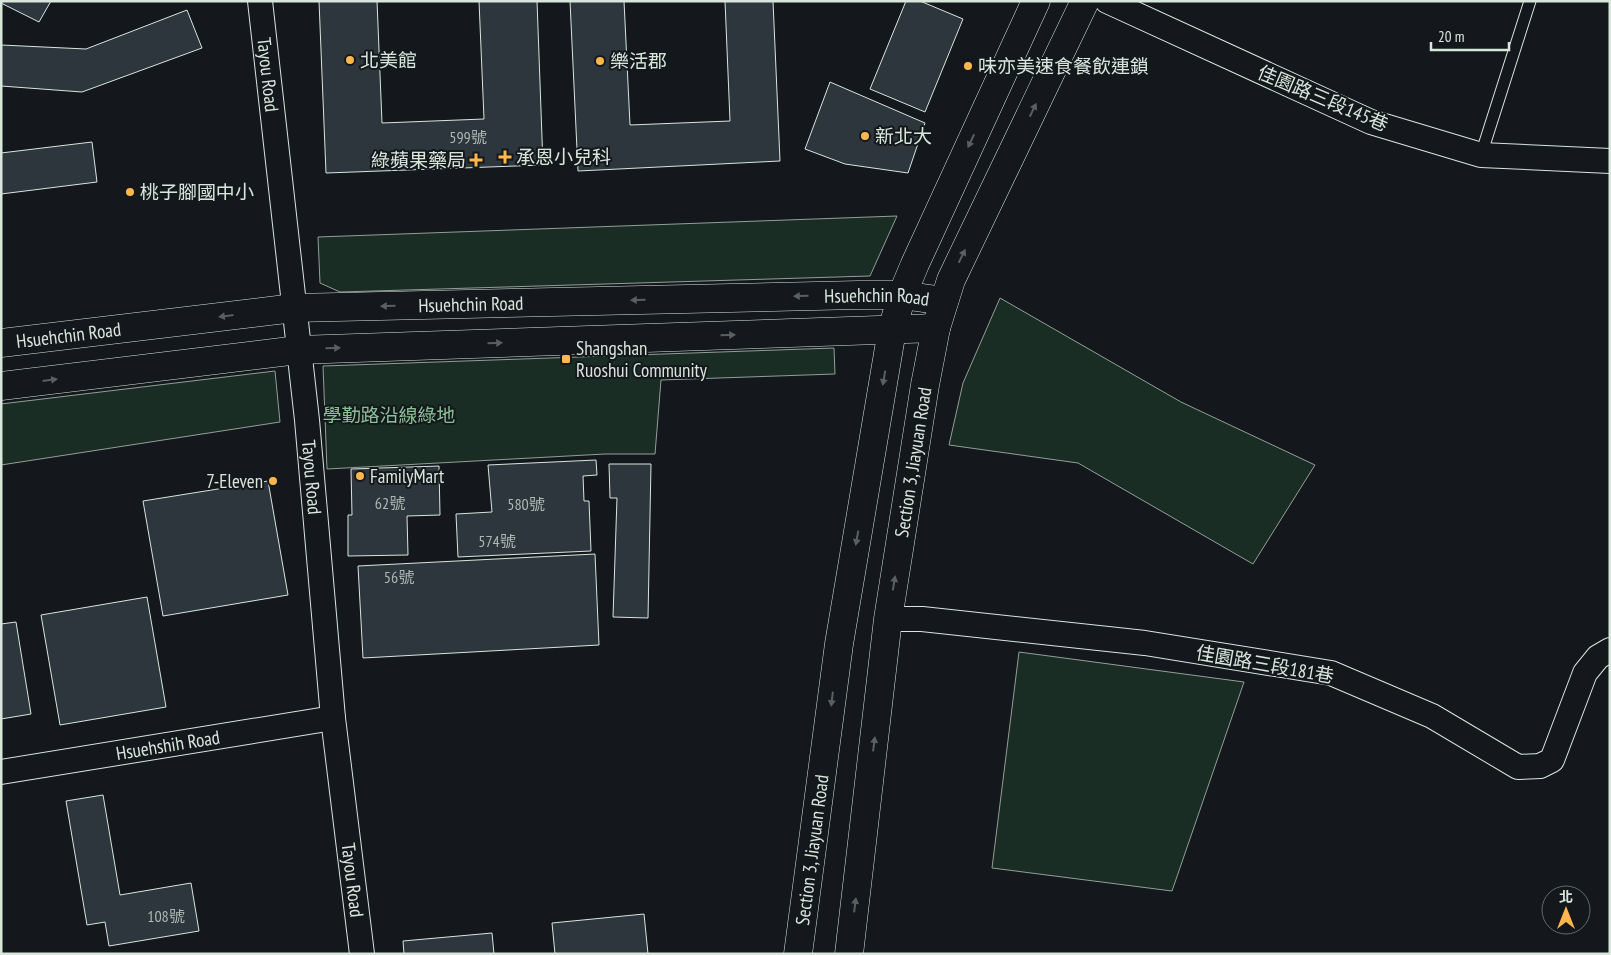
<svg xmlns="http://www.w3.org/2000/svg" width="1611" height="955" font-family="'PT Sans Narrow','Noto Sans TC',sans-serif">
  <rect width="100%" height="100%" fill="#14181c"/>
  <g fill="#1a2d24" stroke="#939e99">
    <path d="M897,216L870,276L340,292L320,283L318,237Z"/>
    <path d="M1000,298L1181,402L1315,465L1253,564L1078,463L949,445L963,383Z"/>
    <path d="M834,348L835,374L661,380L655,454H605L327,469L323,366Z"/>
    <path d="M275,371L280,422L1,465V404Z"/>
    <path d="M1019,652L1244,682L1172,891L992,868Z"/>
  </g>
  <g fill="#2c363c" stroke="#d8e6dc">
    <path d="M1,1H51L39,22L1,3Z"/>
    <path d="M319,1H377L382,123L484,119L479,1H537L543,165L326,173Z"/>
    <path d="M570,1H624L630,125L730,121L725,1H773L780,161L578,171Z"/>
    <path d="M906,1H920L963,19L925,112L870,89Z"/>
    <path d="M187,10L202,48L82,92L1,86V45L86,49Z"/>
    <path d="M830,82L925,123L908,173L845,164L805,149Z"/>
    <path d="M92,142L97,182L1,194V153Z"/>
    <path d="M596,460L597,475L583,476L584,501H589L591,551L458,557L456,514L492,512L488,465Z"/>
    <path d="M609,464H651L648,618L613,617L617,498H610Z"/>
    <path d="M439,466L440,515L407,516L408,555L348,556V515H352L351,469Z"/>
    <path d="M268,481L288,595L163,616L143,501Z"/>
    <path d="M595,554L599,645L363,658L358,566Z"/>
    <path d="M147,597L166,707L60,725L41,615Z"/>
    <path d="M16,622L31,714L1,719V624Z"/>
    <path d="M103,795L120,895L191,883L199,931L109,946L105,922L87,925L66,801Z"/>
    <path d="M644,914L648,954H555L552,923Z"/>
    <path d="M492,933L494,954H404L403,941Z"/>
  </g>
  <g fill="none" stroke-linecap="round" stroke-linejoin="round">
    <g stroke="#d8e6dc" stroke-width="13">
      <path id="lane" d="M1481,155L1530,1"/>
    </g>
    <g stroke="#d8e6dc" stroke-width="26">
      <g id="street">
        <path id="s1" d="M260,1L307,420L333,718L362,954"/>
        <path d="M1107,1L1371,122L1481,155L1610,161"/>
        <path d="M888,619H922L1145,643L1331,673L1432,716L1518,767L1540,766L1552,760L1585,673L1598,657L1610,650"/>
        <path id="s2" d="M1,772L333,718"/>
      </g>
    </g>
    <g stroke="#d8e6dc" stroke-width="29">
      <g id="secondary">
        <path id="s3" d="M1,343L294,308L858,295H902L944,301"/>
        <path d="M1,386L298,350L936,328"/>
        <path id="s4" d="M798,954L839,644L892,330L902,295L915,264L1036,1"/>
        <path id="s5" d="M849,954L888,619L925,385L936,328L951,280L1085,1"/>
      </g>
    </g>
    <use href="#lane" stroke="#14181c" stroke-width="11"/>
    <use href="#street" stroke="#14181c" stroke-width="24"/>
    <use href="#secondary" stroke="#14181c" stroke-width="28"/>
  </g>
  <defs><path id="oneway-solid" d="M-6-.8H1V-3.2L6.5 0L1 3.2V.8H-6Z" transform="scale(1.25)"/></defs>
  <g fill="#59605f">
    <use href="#oneway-solid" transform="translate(1033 110) rotate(-64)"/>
    <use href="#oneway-solid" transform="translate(971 141) rotate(115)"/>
    <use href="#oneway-solid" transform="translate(962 256) rotate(-64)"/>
    <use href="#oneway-solid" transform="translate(801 296) rotate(179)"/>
    <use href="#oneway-solid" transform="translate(638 300) rotate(179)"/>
    <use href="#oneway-solid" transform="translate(388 306) rotate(179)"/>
    <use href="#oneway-solid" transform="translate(226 316) rotate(173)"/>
    <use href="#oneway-solid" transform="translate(728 335) rotate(-2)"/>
    <use href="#oneway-solid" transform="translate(495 343) rotate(-2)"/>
    <use href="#oneway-solid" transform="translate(333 348) rotate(-2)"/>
    <use href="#oneway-solid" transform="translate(884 378) rotate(100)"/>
    <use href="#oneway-solid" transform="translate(50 380) rotate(-7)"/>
    <use href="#oneway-solid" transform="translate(857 538) rotate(100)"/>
    <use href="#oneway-solid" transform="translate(894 583) rotate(-81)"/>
    <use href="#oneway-solid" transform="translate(832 699) rotate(97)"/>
    <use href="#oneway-solid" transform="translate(874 744) rotate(-83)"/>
    <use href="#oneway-solid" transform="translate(855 905) rotate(-83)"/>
  </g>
  <g fill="#ffb74d" stroke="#14181c" stroke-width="2">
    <circle cx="350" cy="60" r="5"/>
    <circle cx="600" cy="61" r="5"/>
    <circle cx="968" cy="66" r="5"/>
    <circle cx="865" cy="136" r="5"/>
    <path d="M502.5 149.5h5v5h5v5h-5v5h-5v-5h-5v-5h5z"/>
    <path d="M473.5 152.5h5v5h5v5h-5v5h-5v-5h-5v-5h5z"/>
    <circle cx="130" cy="192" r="5"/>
    <rect x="561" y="354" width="10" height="10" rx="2.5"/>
    <circle cx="360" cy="476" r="5"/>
    <circle cx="273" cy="481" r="5"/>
  </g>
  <g text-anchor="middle" stroke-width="4" stroke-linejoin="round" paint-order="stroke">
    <g font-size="16" fill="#adbab4">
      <text x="468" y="143">599號</text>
      <text x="390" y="509">62號</text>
      <text x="526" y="510">580號</text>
      <text x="497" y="547">574號</text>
      <text x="399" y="583">56號</text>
      <text x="166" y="922">108號</text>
    </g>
    <g font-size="19" fill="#d8e6dc" stroke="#14181c" text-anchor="start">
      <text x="360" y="67">北美館</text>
      <text x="610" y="68">樂活郡</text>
      <text x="978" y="73">味亦美速食餐飲連鎖</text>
      <text x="875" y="143">新北大</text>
      <text x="516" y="164">承恩小兒科</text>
      <text x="466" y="167" text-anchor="end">綠蘋果藥局</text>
      <text x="140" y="199">桃子腳國中小</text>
      <text x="576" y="355">Shangshan<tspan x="576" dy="22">Ruoshui Community</tspan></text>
      <text x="370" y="483">FamilyMart</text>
      <text x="263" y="488" text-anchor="end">7-Eleven</text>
    </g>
    <g font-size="19" fill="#d8e6dc" stroke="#14181c">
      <text dy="7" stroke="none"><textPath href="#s1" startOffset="74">Tayou Road</textPath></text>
      <text transform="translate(1323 98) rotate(23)" y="7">佳園路三段145巷</text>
      <text dy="7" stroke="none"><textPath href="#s3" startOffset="878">Hsuehchin Road</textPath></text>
      <text dy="7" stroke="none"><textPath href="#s3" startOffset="472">Hsuehchin Road</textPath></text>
      <text dy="7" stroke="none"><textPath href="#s3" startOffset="68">Hsuehchin Road</textPath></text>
      <text dy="7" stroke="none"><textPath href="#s5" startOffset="496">Section 3, Jiayuan Road</textPath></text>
      <text dy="7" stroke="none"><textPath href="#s1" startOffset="479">Tayou Road</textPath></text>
      <text transform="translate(1265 664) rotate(10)" y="7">佳園路三段181巷</text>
      <text dy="7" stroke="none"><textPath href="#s2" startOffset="169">Hsuehshih Road</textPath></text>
      <text dy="7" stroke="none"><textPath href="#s4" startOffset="105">Section 3, Jiayuan Road</textPath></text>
      <text dy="7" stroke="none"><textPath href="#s1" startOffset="884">Tayou Road</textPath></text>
    </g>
    <g font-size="19" fill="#8ac095" stroke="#14181c">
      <text x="389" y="422">學勤路沿線綠地</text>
    </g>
  </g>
  <rect width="1611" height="955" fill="none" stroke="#d8e6dc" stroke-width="5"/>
  <g transform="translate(1566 910)"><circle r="24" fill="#14181c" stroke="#626a69"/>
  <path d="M0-4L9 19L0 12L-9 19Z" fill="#ffb74d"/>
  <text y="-8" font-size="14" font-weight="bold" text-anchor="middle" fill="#d8e6dc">北</text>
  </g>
  <path d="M1431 42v8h78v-8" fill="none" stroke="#d8e6dc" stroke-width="2.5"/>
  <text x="1438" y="42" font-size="15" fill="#d8e6dc" stroke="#14181c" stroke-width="4" paint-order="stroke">20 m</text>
</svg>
